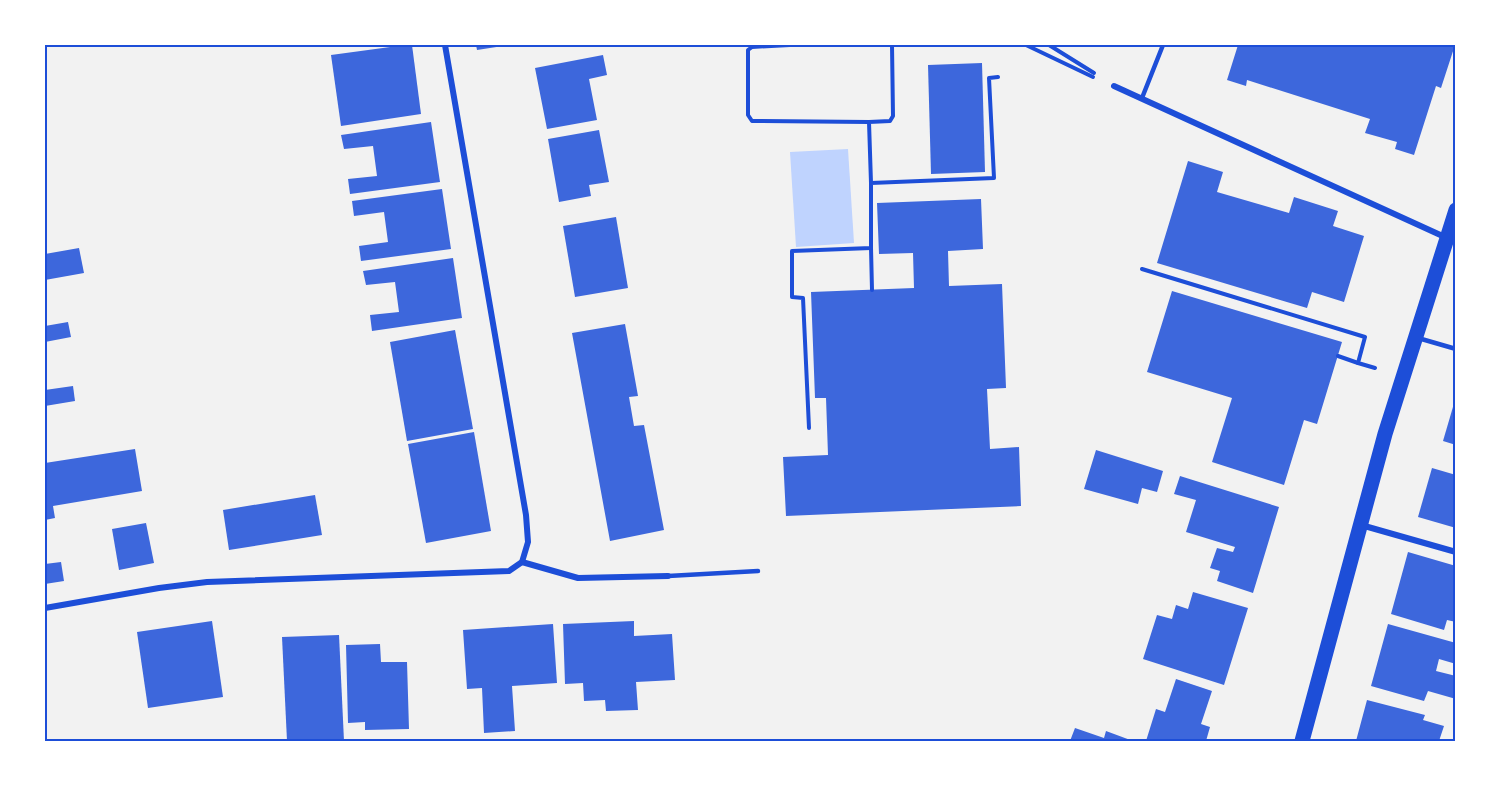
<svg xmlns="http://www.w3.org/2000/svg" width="1501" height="786" font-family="'PT Sans',sans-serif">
  <rect width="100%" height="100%" fill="#f2f2f2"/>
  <path fill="#bfd3fe" d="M848,149L854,243L796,247L790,152Z"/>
  <g fill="#3d67dc">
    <path d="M405,45H412L421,114L341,126L331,55Z"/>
    <path d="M476,45H503V46L477,50Z"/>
    <path d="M1238,45H1455L1441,88L1436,86L1414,155L1395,149L1397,142L1365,133L1370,119L1247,80L1246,86L1227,80Z"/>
    <path d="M603,55L607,75L589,79L597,120L547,129L535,68Z"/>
    <path d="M982,63L985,172L931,174L928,65Z"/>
    <path d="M431,122L440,182L350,194L348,179L377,176L373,146L344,149L341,135Z"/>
    <path d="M599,130L609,182L589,185L591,196L559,202L548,139Z"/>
    <path d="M1188,161L1223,172L1217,192L1289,213L1294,197L1338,211L1333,226L1364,236L1344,302L1312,292L1307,308L1157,263Z"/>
    <path d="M442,189L451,249L361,261L359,246L388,242L384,212L354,216L352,201Z"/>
    <path d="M981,199L983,249L948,251L949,286L1002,284L1006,388L987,389L990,449L1019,447L1021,506L786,516L783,457L828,455L826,398H815L811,292L914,288L913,253L879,254L877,203Z"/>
    <path d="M616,217L628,288L575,297L563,226Z"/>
    <path d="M79,248L84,273L45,280V254Z"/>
    <path d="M453,258L462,318L372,331L370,315L399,312L395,282L366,285L363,271Z"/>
    <path d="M1172,291L1342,342L1317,424L1304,420L1284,485L1212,462L1232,398L1147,372Z"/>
    <path d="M68,322L71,337L45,342V326Z"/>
    <path d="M625,324L638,396L629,397L634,426L644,425L664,530L610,541L572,333Z"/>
    <path d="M455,330L473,429L407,441L390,342Z"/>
    <path d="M73,386L75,401L45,406V390Z"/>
    <path d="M1455,400H1456V445L1443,441Z"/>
    <path d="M474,432L491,531L426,543L408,444Z"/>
    <path d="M135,449L142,491L53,506L55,518L45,520V463Z"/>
    <path d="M1096,450L1163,471L1157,492L1142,488L1138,504L1084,489Z"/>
    <path d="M1432,468L1456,475V528L1418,517Z"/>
    <path d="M1180,476L1279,507L1253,593L1217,581L1220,571L1210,568L1217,548L1233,552L1235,547L1186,532L1196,500L1174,494Z"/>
    <path d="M315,495L322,535L229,550L223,510Z"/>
    <path d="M146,523L154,563L119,570L112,529Z"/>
    <path d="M1408,552L1456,566V622L1447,620L1444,630L1391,614Z"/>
    <path d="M61,562L64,581L45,584V564Z"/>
    <path d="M1193,592L1248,608L1224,685L1143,659L1157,615L1172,619L1176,605L1188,609Z"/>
    <path d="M212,621L223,697L148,708L137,632Z"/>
    <path d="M634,621V636L672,634L675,680L636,682L638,710L606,711L605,700L584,701L583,683L565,684L563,624Z"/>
    <path d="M553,624L557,683L512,686L515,731L484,733L482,688L467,689L463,630Z"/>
    <path d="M1388,624L1456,643V664L1439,659L1436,671L1456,676V699L1428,691L1424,701L1371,686Z"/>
    <path d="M339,635L344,741H287L282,637Z"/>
    <path d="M380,644L381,662H407L409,729L365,730V722L348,723L346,645Z"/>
    <path d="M1176,679L1212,691L1201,724L1210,727L1206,741H1146L1156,709L1165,712Z"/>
    <path d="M1367,700L1425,715L1423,720L1444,726L1439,741H1356Z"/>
    <path d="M1075,728L1104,738L1106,731L1133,741H1070Z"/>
  </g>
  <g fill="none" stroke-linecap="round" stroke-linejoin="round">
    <g stroke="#1d4ed8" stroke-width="4">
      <path d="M790,45L752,47L748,50V115L752,121L869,122"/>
      <path d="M1026,45L1093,77"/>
      <path d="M1049,45L1094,73"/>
      <path d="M871,183L869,122L890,121L893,116L892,45"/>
      <path d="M871,248L872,290"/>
      <path d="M1142,269L1365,337L1358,363L1375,368"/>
      <path d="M1338,356L1358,363"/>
      <path d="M809,428L803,298L792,297V251L871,248V183L994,178L989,78L998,77"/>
    </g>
    <g stroke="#1d4ed8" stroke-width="4.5">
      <path d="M1142,98L1163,45"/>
      <path d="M1418,338L1456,349"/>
      <path d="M668,576L758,571"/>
    </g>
    <g stroke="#1d4ed8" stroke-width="6">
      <path d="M1114,86L1447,238"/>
      <path d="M1361,525L1456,552"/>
      <path d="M522,562L578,578L668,576"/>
      <path d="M45,608L159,588L207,582L509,571L522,562L528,542L526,515L445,45"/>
    </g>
    <path stroke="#1d4ed8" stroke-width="15" d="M1302,741L1385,434L1456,210"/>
  </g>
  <rect width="1501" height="786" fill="none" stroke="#ffffff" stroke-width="93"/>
  <rect x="46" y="46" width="1408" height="694" fill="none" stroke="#1d4ed8" stroke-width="2"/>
</svg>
